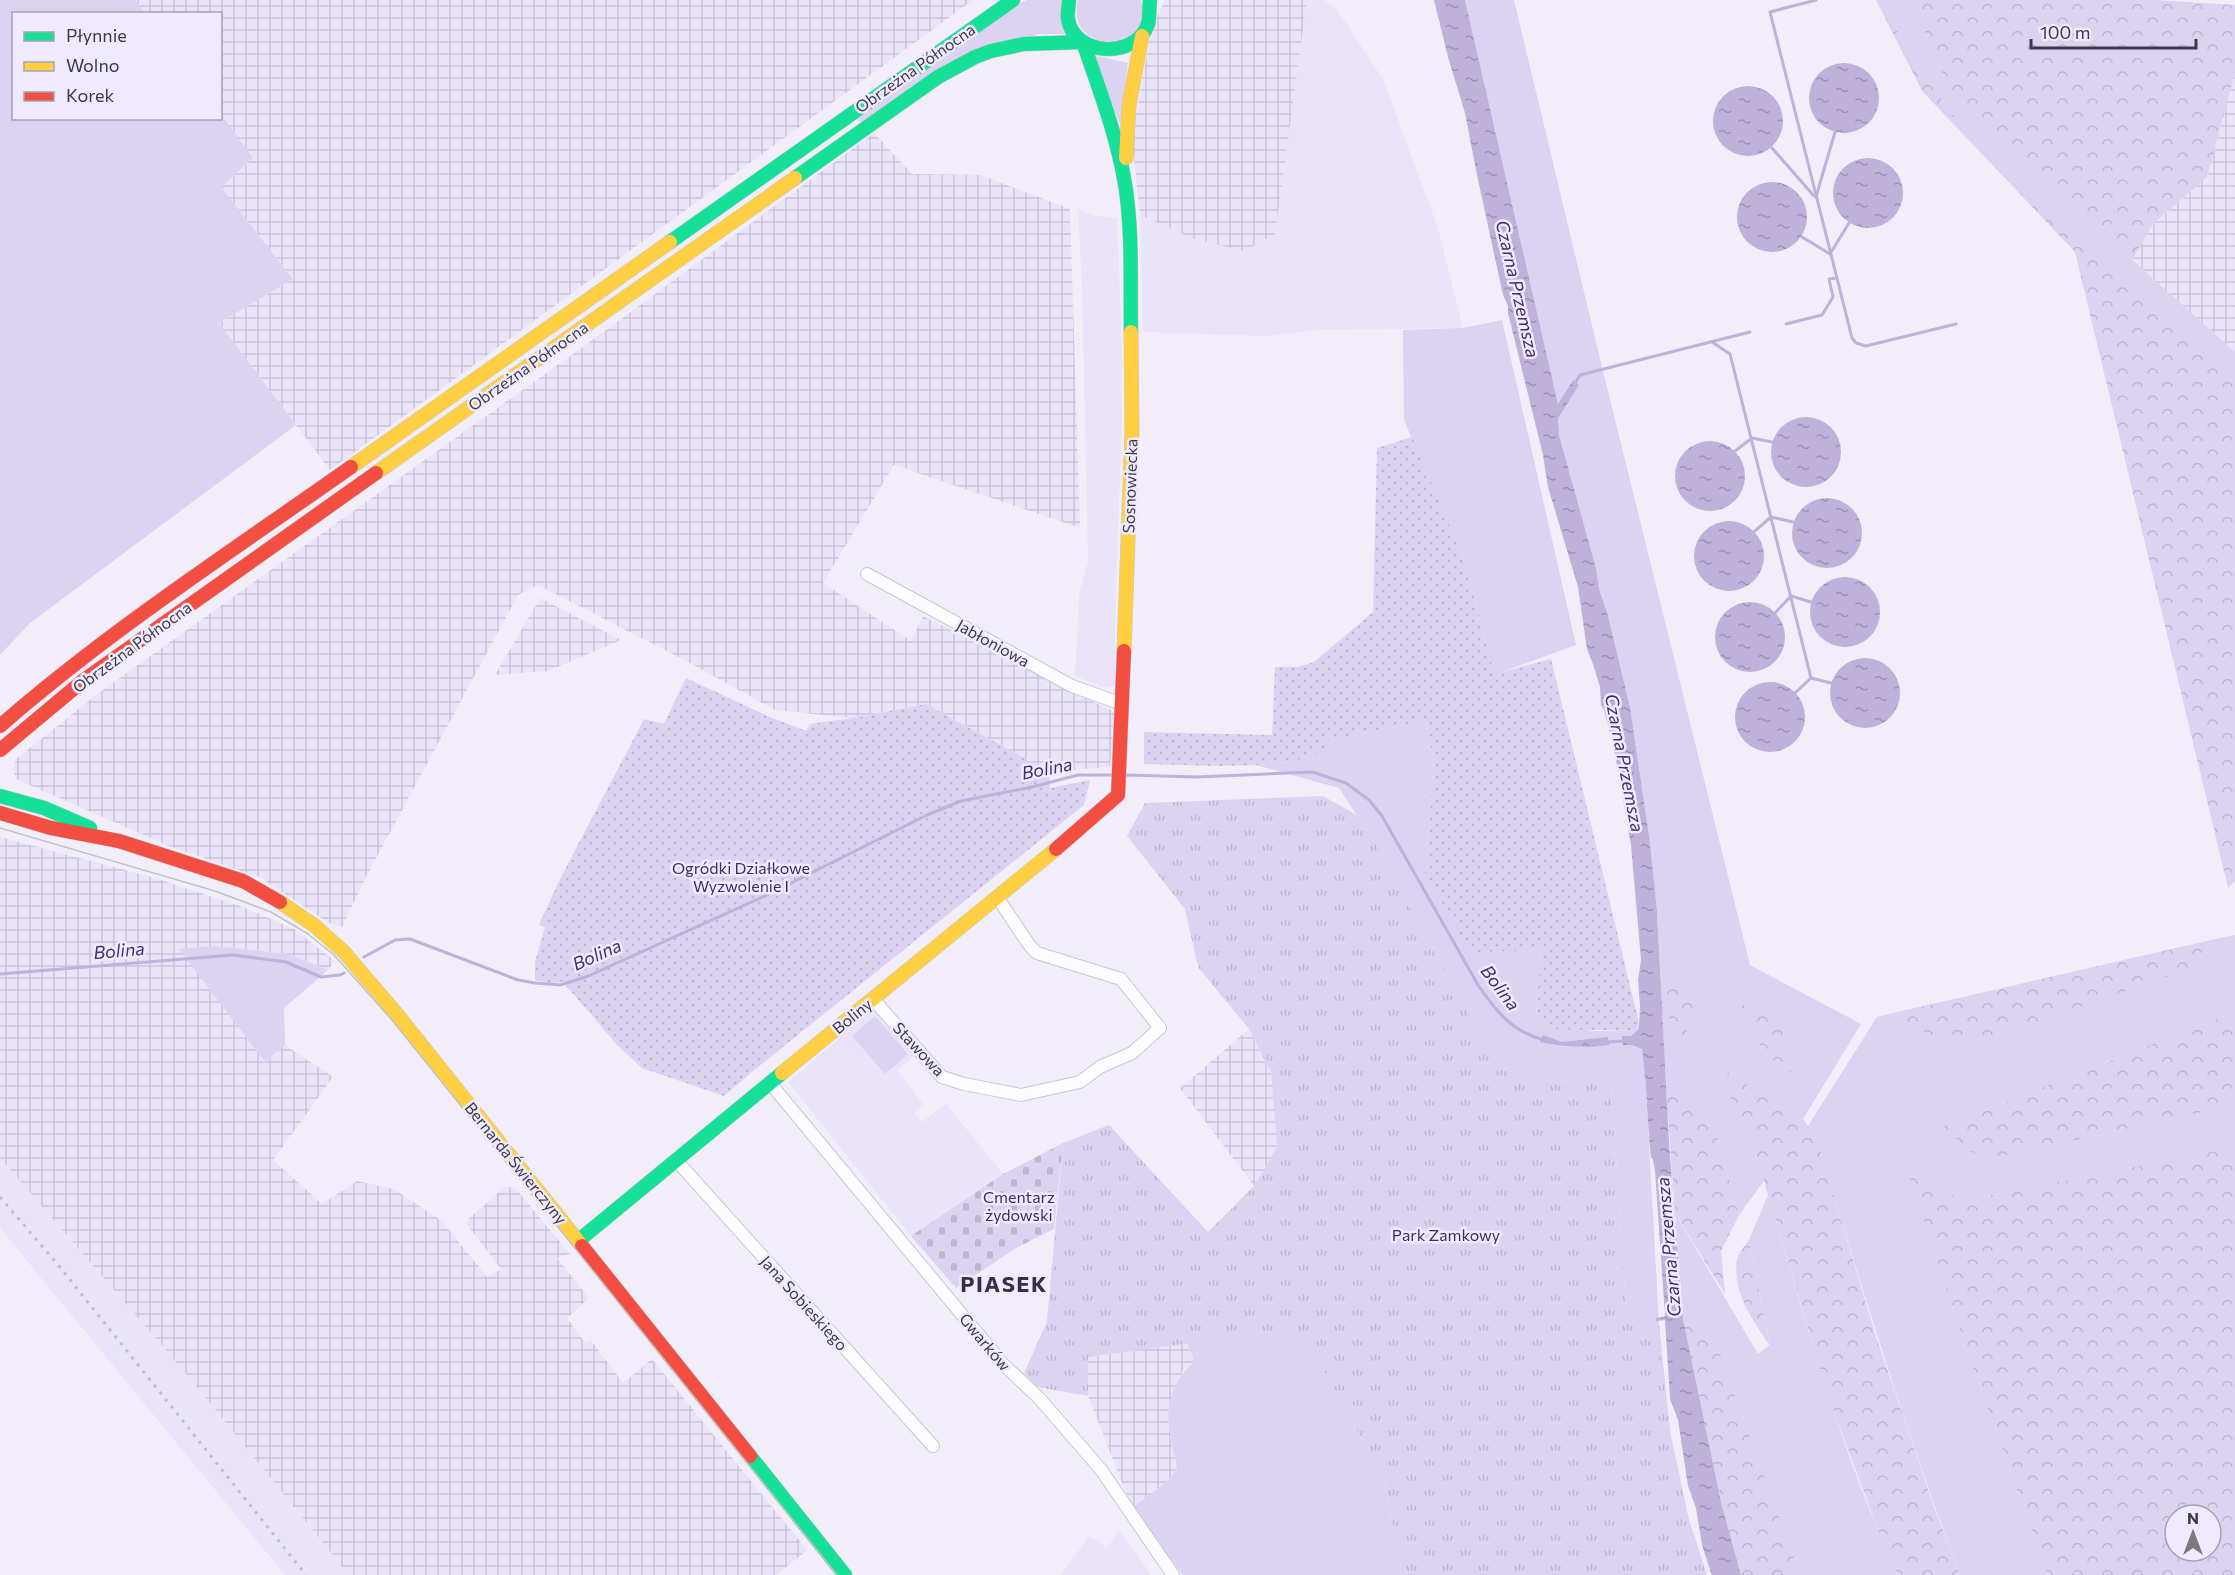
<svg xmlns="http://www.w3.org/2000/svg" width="2235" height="1575" font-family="Commissioner,sans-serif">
  <defs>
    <pattern id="industrial-grid" width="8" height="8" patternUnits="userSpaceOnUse" patternTransform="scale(1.5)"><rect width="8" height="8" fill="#eae4fa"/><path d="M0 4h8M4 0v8" fill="none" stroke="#cac4d8"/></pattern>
    <pattern id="forest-crowns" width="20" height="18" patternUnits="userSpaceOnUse" patternTransform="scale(1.5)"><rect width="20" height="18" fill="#dcd2f2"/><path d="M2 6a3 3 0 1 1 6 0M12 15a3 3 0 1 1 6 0" fill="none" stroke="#beb5d1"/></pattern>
    <pattern id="cemetery-stones" width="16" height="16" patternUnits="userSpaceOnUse" patternTransform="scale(1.5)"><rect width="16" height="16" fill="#dcd2f2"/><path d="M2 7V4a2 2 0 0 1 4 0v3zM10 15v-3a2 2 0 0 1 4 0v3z" fill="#beb5d1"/></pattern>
    <pattern id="park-tufts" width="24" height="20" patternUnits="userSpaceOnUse" patternTransform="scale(1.5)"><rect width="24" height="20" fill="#dcd2f2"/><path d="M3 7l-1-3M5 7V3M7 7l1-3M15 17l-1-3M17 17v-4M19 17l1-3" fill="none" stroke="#beb5d1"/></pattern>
    <pattern id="garden-dots" width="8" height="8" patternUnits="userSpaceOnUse" patternTransform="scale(1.5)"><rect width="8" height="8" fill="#dcd2f2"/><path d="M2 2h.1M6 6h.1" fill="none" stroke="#beb5d1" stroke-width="1.8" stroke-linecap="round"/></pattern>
    <pattern id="water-ripples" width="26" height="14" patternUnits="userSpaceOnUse" patternTransform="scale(1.5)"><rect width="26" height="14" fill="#beb1da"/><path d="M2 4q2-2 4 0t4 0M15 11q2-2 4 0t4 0" fill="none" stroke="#9c91b3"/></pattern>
  </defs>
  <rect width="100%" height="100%" fill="#f1eef9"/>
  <g fill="#eae4fa">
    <path d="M1307,0H1324L1336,8L1383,79L1437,225L1463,328L1316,330L1267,336L1165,333L1143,331L1140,215L1191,238L1275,234Z"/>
    <path d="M1078,209L1095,216L1117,218L1122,345V418L1115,617V686L1103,687L1075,676L1079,595L1088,561L1082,288Z"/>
    <path d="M874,1008L916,1055L897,1070L923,1104L914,1113L922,1122L946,1104L1003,1174L911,1236L788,1082Z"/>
    <path d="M0,1158L184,1371L349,1575H285L0,1228Z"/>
    <path d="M1119,1530L1150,1573L1149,1575H1061L1089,1536L1107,1548Z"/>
  </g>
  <g fill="url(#industrial-grid)">
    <path d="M135,0H973L330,470L219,323L293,279L221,187L253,158L221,114L220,14L145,13Z"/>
    <path d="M1165,0H1307L1275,234L1244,251L1191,238L1140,215L1132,138L1151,31Z"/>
    <path d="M2235,73V352L2132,260L2153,224L2207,177Z"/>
    <path d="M874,133L912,174L981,175L1070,209L1080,528L894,465L823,583L911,641L923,616L1114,712L1110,767L1049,772L926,704L853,718L775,710L690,663L538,585L518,595L366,877L342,927L329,923L259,877L169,846L16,779L13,768L16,759L96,695L587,344Z"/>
    <path d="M540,598L621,640L548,671L495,675Z"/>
    <path d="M0,837L152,877L243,907L294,929L335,961L328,970L288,954L215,946L264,1062L285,1045L333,1077L273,1160L322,1204L357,1181L394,1189L442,1221L487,1277L501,1269L465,1222L506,1186L516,1189L570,1254L557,1258L589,1298L567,1318L585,1343L590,1339L623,1383L652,1359L807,1550L777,1575H349L184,1371L0,1158Z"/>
    <path d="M1249,1029L1271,1072L1277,1147L1254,1186L1180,1088Z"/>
    <path d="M1187,1343L1195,1361L1182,1372L1170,1436L1177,1468L1169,1480L1132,1508L1088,1396L1087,1357Z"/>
  </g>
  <g fill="#dcd2f2" fill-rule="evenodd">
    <path d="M0,0H135L145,13L14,14V118H220L221,114L253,158L221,187L293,279L219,323L296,425L30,623L0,655Z"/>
    <path d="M1027,0H1063L1066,34H1037L862,123L855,118L1018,4Z"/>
    <path d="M1078,0H1141C1158,52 1064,58 1078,0Z"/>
    <path d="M1465,0H1514L1601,363L1750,965L1861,1024L1803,1119L1795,1106L1760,1093L1711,1063L1749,1131L1764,1181L1739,1215L1717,1136L1696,1103L1666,1088L1657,911L1650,843L1630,707L1607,612L1599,589L1596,568L1559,435L1558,419L1579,385L1572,381L1558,405ZM1674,975L1693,1005L1684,1040L1674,974ZM1736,1001L1791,1073L1764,1053Z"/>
    <path d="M1881,0H1914L1932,54L1950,87L1971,115L2054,197L2099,230L2235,352V372L2040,200L1961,125L1916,67Z"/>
    <path d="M1092,55L1128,63L1120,124Z"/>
    <path d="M1502,320L1576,645L1494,675L1466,566L1404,420L1403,330L1463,328Z"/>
    <path d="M1426,721L1434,762L1426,862L1482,952L1541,950L1536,1016L1591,1031H1641L1644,1054L1659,1323L1627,1324L1611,1084L1554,1082L1507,1071L1468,1013L1378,848L1339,788L1256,765L1292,762L1325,741Z"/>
    <path d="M2235,935V1012L1943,1126L2003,1156L2235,1105V1147L1961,1201L1907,1167L1964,1343L2048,1575H1960C1906,1432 1861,1286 1817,1140L1808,1126L1877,1017L1893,1013L1935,1039L2191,968L2211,940Z"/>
    <path d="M215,946L288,954L328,970L284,1008L285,1045L265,1062L179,949Z"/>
    <path d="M875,1016L908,1054L885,1074L852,1036Z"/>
    <path d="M1768,1195C1807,1323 1841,1454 1898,1575H1800L1720,1354L1683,1319L1675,1213L1758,1354L1770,1345L1749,1240Z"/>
    <path d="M1294,1329L1307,1340L1384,1479L1402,1575H1183L1132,1508L1169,1480L1177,1468C1168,1425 1158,1394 1195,1361L1187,1343Z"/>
  </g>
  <g fill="url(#forest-crowns)" fill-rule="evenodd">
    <path d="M1876,0H1881L1916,67L1961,125L2040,200L2235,372V881L2228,888L2075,252L1922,91Z"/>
    <path d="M1914,0H2157L2235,5V73L2207,177L2153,224L2132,260L2098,230L2054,197L1971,115L1950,87L1932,54Z"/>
    <path d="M2211,940L2191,968L1989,1039H1935L1893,1013Z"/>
    <path d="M1674,974L1693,1005L1685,1040L1662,1009Z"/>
    <path d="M1735,1001L1783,1026L1791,1074L1764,1053Z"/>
    <path d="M2235,1012V1105L2003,1156L1971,1152L1943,1126Z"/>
    <path d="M1710,1062L1760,1093L1795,1106L1817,1140L1875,1333L1934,1507L1960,1575H1898L1881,1538L1829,1398L1749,1131Z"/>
    <path d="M1666,1088L1696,1103L1717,1136L1739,1215L1721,1251L1725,1294L1675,1213Z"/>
    <path d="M2235,1147V1575H2048L1964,1343L1906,1166L1961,1201ZM2175,1515H2211V1551H2175Z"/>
    <path d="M1749,1240L1770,1346C1753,1320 1732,1293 1737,1260C1738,1253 1745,1246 1749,1240Z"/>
    <path d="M1683,1319L1720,1354L1800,1575H1741L1721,1502Z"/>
  </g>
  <path fill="url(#cemetery-stones)" d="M1063,1143L1054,1229L1016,1248L956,1288L911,1236L1003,1174Z"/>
  <path fill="url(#park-tufts)" d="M1323,796L1357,815L1378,848L1468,1013L1507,1071L1554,1082L1611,1083L1627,1323H1659L1670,1431L1689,1520L1707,1575H1402L1384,1479L1307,1340L1294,1329L1088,1357V1396L1037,1387L1024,1373L1047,1322L1063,1143L1109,1125L1208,1232L1254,1186L1277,1147L1271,1072L1249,1029L1198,967L1185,909L1127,836L1145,803Z"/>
  <g fill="url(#garden-dots)">
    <path d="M1412,437L1466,566L1494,674L1551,659L1641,1031L1549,1029L1548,1020L1536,1017L1541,950L1482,952L1481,955L1468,949L1425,872L1428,870L1426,862L1434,762L1426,721L1325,741L1326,749L1292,762L1256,765L1216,766L1144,764V732L1272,735L1275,667H1298L1314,662L1373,612L1377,448Z"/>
    <path d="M686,678L770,717L806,731L810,724L853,718L926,704L1049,772L1050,788L1090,780L1084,805L753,1071L724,1096L642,1068L619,1047L563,982L550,983L535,980V962L545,927L539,925L559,881L644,719L664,724Z"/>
  </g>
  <g fill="url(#water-ripples)">
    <path d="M1434,0H1465L1558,404L1573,380L1579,385L1558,419L1559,435L1596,568L1599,589L1607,612L1630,707L1650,843L1657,911L1669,1143L1683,1319L1721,1502L1741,1575H1712L1711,1573L1702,1545L1696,1508L1688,1486L1678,1420L1670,1399L1665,1320L1656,1321V1318L1664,1317L1665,1315L1655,1171L1653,1160L1651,1157C1647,1121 1647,1085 1642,1049L1632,1045H1623L1622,1036H1631L1639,1029L1640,1005L1638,980L1641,960L1631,845L1614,748L1604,710L1601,705L1600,687L1593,664L1587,649L1578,587L1548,487L1543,455L1508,313V306L1503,295L1477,175L1465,113L1448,57Z"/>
    <circle cx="1844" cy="98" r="35"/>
    <circle cx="1748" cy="121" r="35"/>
    <circle cx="1868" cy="193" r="35"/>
    <circle cx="1772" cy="217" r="35"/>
    <circle cx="1806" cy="452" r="35"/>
    <circle cx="1710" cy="476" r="35"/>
    <circle cx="1827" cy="533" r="35"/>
    <circle cx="1729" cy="556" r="35"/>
    <circle cx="1845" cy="612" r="35"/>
    <circle cx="1750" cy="637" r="35"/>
    <circle cx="1865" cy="693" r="35"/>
    <circle cx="1770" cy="717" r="35"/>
    <path d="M1543,1035L1562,1042L1608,1037L1609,1045C1586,1048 1563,1047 1540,1042Z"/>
  </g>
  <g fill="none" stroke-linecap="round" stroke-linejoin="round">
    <g stroke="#beb1da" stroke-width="3">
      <path d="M1816,0L1770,12L1852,338L1856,343L1866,346L1956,324"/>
      <path d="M1772,148L1814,196"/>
      <path d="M1816,197L1835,132"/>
      <path d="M1802,237L1830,254L1849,223"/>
      <path d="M1786,324L1822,315L1833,297L1829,279L1836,278"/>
      <path d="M1712,342L1730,354L1811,678"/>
      <path d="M1574,385L1580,375L1750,332"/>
      <path d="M1735,451L1752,438L1772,442"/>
      <path d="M1755,531L1771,517L1793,522"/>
      <path d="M1776,612L1791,596L1811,602"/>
      <path d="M1811,678L1831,683"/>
      <path d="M1795,693L1811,678"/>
      <path d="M1126,775L1197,777L1312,772L1346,783L1369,800L1382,816L1478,985C1496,1011 1512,1032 1544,1040"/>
      <path d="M364,957L395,940L410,939L518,980L535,983L560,985L586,977L767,895L927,815L961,801L1032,787L1078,775H1113"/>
      <path d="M0,974L233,955L286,962L321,977L340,975L344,973"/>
      <path d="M1607,1042L1624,1041"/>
    </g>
    <g stroke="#c9c6d1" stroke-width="14">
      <g id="street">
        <path d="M867,574L1072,686L1122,704"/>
        <path d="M873,999L942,1077L964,1084L1021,1095L1080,1082L1100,1067L1132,1053L1160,1028L1121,979L1037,953L1030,946L997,897"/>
        <path d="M770,1083L1002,1363L1040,1399L1102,1471L1173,1575"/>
        <path d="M676,1160L933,1446"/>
      </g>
    </g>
    <g stroke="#c9c6d1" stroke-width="15">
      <g id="fast">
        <path d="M1069,0C1069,6 1067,13 1068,19C1074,57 1136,59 1148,24C1150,17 1149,7 1150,0"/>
        <path d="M1083,42C1099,89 1117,135 1125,184C1133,233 1130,283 1131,332"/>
        <path d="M795,178L938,77L975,57L991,51L1024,44L1083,42"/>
        <path d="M670,242L1013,0"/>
        <path d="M0,796L44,808L90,828"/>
        <path d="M578,1241L782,1073"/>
        <path d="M750,1456L845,1575"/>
      </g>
    </g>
    <g stroke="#c9c6d1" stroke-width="15">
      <g id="slow">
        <path d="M1126,158L1129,105L1142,36"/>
        <path d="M351,467L670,242"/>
        <path d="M376,473L795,178"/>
        <path d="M1124,651L1132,430L1131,332"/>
        <path d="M280,902L315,926L344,952L396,1013L582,1246"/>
        <path d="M782,1073L1056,849"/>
      </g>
    </g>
    <g stroke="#c9c6d1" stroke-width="15">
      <g id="jam">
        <path d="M0,726C110,630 232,551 351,467"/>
        <path d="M0,750L84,680L376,473"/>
        <path d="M0,813L51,828L119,841L243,881L280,902"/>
        <path d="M1056,849L1118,795L1124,651"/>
        <path d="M582,1246L750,1456"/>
      </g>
    </g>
    <use href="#street" stroke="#fdfcfe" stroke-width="12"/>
    <use href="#fast" stroke="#16e098" stroke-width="14"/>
    <use href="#slow" stroke="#ffcf43" stroke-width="14"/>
    <use href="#jam" stroke="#f24e42" stroke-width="14"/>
    <path stroke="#c2c1c4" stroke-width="1.5" d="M0,828L215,891L271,912L308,934L334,955L392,1020L837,1575"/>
    <path stroke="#c2c1c4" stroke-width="3" stroke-dasharray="3 6" stroke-linecap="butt" d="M0,1197L59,1266L306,1575"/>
  </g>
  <g text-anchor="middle" stroke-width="5" stroke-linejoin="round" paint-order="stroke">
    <g font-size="16" fill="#3c3945" stroke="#efeafd">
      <text transform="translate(915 68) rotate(-35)" y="6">Obrzeżna Północna</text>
      <text transform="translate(528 366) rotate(-35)" y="6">Obrzeżna Północna</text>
      <text transform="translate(1130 486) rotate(-88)" y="6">Sosnowiecka</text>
      <text transform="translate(993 643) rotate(29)" y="6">Jabłoniowa</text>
      <text transform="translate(132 647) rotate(-36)" y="6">Obrzeżna Północna</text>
      <text transform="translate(852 1016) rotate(-39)" y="6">Boliny</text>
      <text transform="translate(919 1049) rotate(47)" y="6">Stawowa</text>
      <text transform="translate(516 1163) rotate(51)" y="6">Bernarda Świerczyny</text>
      <text transform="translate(804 1303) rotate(48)" y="6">Jana Sobieskiego</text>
      <text transform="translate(985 1342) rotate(50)" y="6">Gwarków</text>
    </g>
    <g font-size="16" fill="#412868" stroke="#efeafd">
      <text x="741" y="874">Ogródki Działkowe<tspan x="741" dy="18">Wyzwolenie I</tspan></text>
      <text x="1019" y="1203">Cmentarz<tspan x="1019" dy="18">żydowski</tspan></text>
      <text x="1446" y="1241">Park Zamkowy</text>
    </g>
    <g font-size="18" font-style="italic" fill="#452c6d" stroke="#efeafd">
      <text transform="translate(1517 289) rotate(77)" y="6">Czarna Przemsza</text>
      <text transform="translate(1624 763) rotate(79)" y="6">Czarna Przemsza</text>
      <text transform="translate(1047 769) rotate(-11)" y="6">Bolina</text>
      <text transform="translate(119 951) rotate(-5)" y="6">Bolina</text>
      <text transform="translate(597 955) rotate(-24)" y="6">Bolina</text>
      <text transform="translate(1500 988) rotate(53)" y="6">Bolina</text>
      <text transform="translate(1669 1247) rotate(-95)" y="6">Czarna Przemsza</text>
    </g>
    <g font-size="22" font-weight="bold" letter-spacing="1.5" fill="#372f47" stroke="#efeafd">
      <text x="1004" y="1292">PIASEK</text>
    </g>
  </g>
  <rect x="12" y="12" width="210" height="108" fill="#efeafd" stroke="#a7a3b3" stroke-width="1.5"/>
  <rect x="24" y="32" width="30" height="9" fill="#16e098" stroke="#a7a3b3" stroke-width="1.5"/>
  <text x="66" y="42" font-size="18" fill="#3c3945">Płynnie</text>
  <rect x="24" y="62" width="30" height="9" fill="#ffcf43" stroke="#a7a3b3" stroke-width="1.5"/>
  <text x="66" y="72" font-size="18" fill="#3c3945">Wolno</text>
  <rect x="24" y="92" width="30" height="9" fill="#f24e42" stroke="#a7a3b3" stroke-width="1.5"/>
  <text x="66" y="102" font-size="18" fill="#3c3945">Korek</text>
  <g transform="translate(2193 1533)"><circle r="28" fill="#efeafd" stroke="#a7a3b3" stroke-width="1.5"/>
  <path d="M0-4.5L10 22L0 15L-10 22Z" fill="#7b7884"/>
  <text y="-9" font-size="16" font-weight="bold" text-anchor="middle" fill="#3c3945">N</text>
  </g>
  <path d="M2031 39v9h165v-9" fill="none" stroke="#3c3945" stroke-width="3"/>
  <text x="2040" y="39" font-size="18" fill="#3c3945" stroke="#efeafd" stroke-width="4.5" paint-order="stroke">100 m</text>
</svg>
